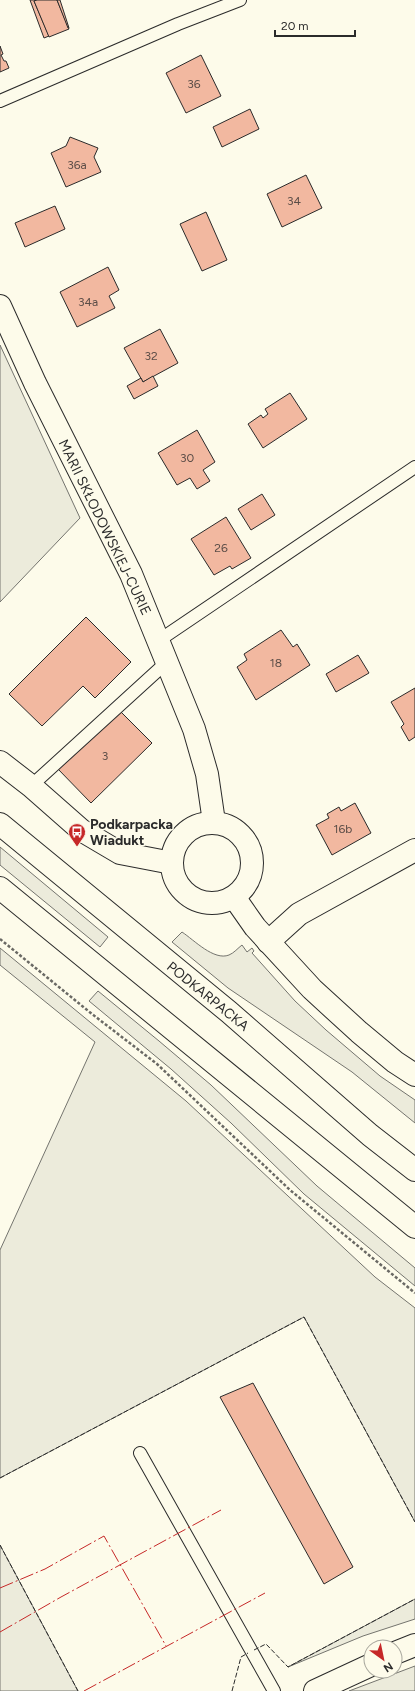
<svg xmlns="http://www.w3.org/2000/svg" width="415" height="1691" font-family="Figtree,sans-serif">
  <rect width="100%" height="100%" fill="#fdfbea"/>
  <g fill="#ecebdb" stroke="#74746e">
    <path d="M0,345L80,518L0,602Z"/>
    <path d="M0,847L108,937L100,947L0,865Z"/>
    <path d="M182,932C194,940 214,961 229,955C234,953 238,948 242,945L247,952L252,948L254,951L252,953L295,1001L326,1030L380,1076L415,1100V1123L352,1072L228,988L172,942Z"/>
    <path d="M0,948L186,1101L375,1277L415,1308V1522L304,1317L0,1478V1250L95,1042L0,965Z"/>
    <path d="M98,991L159,1041L211,1085L317,1186L415,1268V1286L304,1194L231,1123L171,1069L89,1001Z"/>
    <path d="M0,1545L78,1691H0Z"/>
    <path d="M415,1599V1619L363,1636L288,1667Z"/>
    <path d="M415,1666V1691H349Z"/>
  </g>
  <g fill="#f2b8a0" stroke="#2b2b2b">
    <path d="M30,0H37L34,1L49,36L44,38Z"/>
    <path d="M37,0H57L69,29L49,37L34,1Z"/>
    <path d="M57,0H60L69,28H68Z"/>
    <path d="M0,46L3,54L1,55L4,61H6L9,68L0,72Z"/>
    <path d="M201,55L221,96L186,113L166,73Z"/>
    <path d="M250,109L259,129L222,147L213,127Z"/>
    <path d="M70,137L98,148L94,157L101,172L66,187L51,153L66,146Z"/>
    <path d="M306,175L322,208L282,227L267,194Z"/>
    <path d="M55,206L65,229L25,247L15,223Z"/>
    <path d="M206,212L227,260L202,271L180,224Z"/>
    <path d="M108,267L119,290L109,296L115,308L77,327L60,292Z"/>
    <path d="M160,329L178,363L143,382L124,348Z"/>
    <path d="M153,376L158,386L134,399L127,386L141,378L143,382Z"/>
    <path d="M290,393L307,419L263,448L248,424L261,415L263,418L268,414L265,409Z"/>
    <path d="M197,430L215,462L203,470L210,481L197,489L190,478L177,485L158,453Z"/>
    <path d="M262,494L275,515L251,530L238,509Z"/>
    <path d="M226,517L251,558L232,569L230,566L214,575L191,539Z"/>
    <path d="M86,617L131,662L95,698L83,686L42,726L9,694Z"/>
    <path d="M281,630L293,647L297,644L310,665L256,700L237,667L247,660L244,654Z"/>
    <path d="M358,655L369,673L336,692L326,674Z"/>
    <path d="M415,688V737L409,741L401,727L404,724L391,702Z"/>
    <path d="M118,709L152,743L91,803L57,768Z"/>
    <path d="M355,803L371,833L332,855L316,825L329,818L327,814L339,807L341,811Z"/>
    <path d="M253,1383L353,1567L324,1584L220,1397Z"/>
  </g>
  <g fill="none" stroke-linecap="round" stroke-linejoin="round">
    <g stroke="#2b2b2b" stroke-width="14">
      <g id="service">
        <path d="M0,101L178,24L240,0"/>
        <path d="M158,641L415,467"/>
        <path d="M31,786L167,662"/>
        <path d="M140,1453L274,1691"/>
      </g>
    </g>
    <g stroke="#2b2b2b" stroke-width="24">
      <g id="minor">
        <path d="M0,306L35,383L131,574L194,729L207,774L214,822"/>
        <path d="M0,762L31,786L81,830L120,853L172,863"/>
        <circle cx="212" cy="863" r="40"/>
        <path d="M234,897L255,927L312,989L359,1032L395,1062L415,1075"/>
        <path d="M268,942L299,914L415,850"/>
        <path d="M395,1653L415,1645"/>
        <path d="M315,1691L371,1665"/>
      </g>
    </g>
    <g stroke="#2b2b2b" stroke-width="24">
      <g id="primary">
        <path d="M0,824L229,1012L370,1135L415,1170"/>
        <path d="M0,888L415,1227"/>
      </g>
    </g>
    <path stroke="#6a6964" stroke-width="2.5" stroke-dasharray="3 2" stroke-linecap="butt" d="M0,939L92,1014L157,1064L290,1190L415,1293"/>
    <use href="#service" stroke="#fdfbea" stroke-width="12"/>
    <use href="#minor" stroke="#fdfbea" stroke-width="22"/>
    <use href="#primary" stroke="#fdfbea" stroke-width="22"/>
    <g stroke="#2b2b2b" stroke-width="1" stroke-dasharray="5 2" stroke-linecap="butt">
      <path d="M0,1478L304,1317L415,1522"/>
      <path d="M0,1545L78,1691"/>
      <path d="M254,1650L266,1644L288,1667L415,1599"/>
      <path d="M232,1691L241,1657L248,1653"/>
    </g>
    <g stroke="#c62828" stroke-width="1" stroke-dasharray="14 3 2 3" stroke-linecap="butt">
      <path d="M0,1588L45,1569L104,1536L166,1646"/>
      <path d="M0,1632L61,1597L221,1510"/>
      <path d="M84,1691L265,1593"/>
    </g>
  </g>
  <defs>
    <g id="bus-pin" transform="scale(0.9)"><path d="M0 17L-7.5 6A9.5 9.5 0 1 1 7.5 6Z" fill="#c62828" stroke="#fdfbea"/><path d="M-5-6H5V4H4V6H2V4H-2V6H-4V4H-5ZM-3.5-4V0h7V-4ZM-3.5 1.2v1.5H-2V1.2ZM2 1.2v1.5H3.5V1.2Z" fill="#fff"/></g>
  </defs>
  <g fill-rule="evenodd">
    <use href="#bus-pin" x="77" y="832"/>
  </g>
  <g text-anchor="middle" stroke-width="3" stroke-linejoin="round" paint-order="stroke">
    <g font-size="12" fill="#5d4e48">
      <text x="194" y="88">36</text>
      <text x="77" y="169">36a</text>
      <text x="294" y="205">34</text>
      <text x="88" y="306">34a</text>
      <text x="151" y="360">32</text>
      <text x="187" y="462">30</text>
      <text x="221" y="552">26</text>
      <text x="276" y="667">18</text>
      <text x="105" y="760">3</text>
      <text x="343" y="833">16b</text>
    </g>
    <g font-size="14" fill="#2b2b2b" stroke="#fdfbea">
      <text transform="translate(105 527) rotate(64)" y="5">MARII SKŁODOWSKIEJ-CURIE</text>
      <text transform="translate(208 996) rotate(39)" y="5">PODKARPACKA</text>
    </g>
    <g font-size="14" font-weight="bold" fill="#2b2b2b" stroke="#fdfbea" text-anchor="start">
      <text x="90" y="829">Podkarpacka<tspan x="90" dy="16">Wiadukt</tspan></text>
    </g>
  </g>
  <g transform="translate(383 1659) rotate(147)"><circle r="19" fill="#fdfbea" stroke="#a9a89e"/>
  <path d="M0-3L7 15L0 10L-7 15Z" fill="#c62828"/>
  <text y="-6" font-size="11" font-weight="bold" text-anchor="middle" fill="#2b2b2b">N</text>
  </g>
  <path d="M275 30v6h80v-6" fill="none" stroke="#2b2b2b" stroke-width="2"/>
  <text x="281" y="30" font-size="12" fill="#2b2b2b" stroke="#fdfbea" stroke-width="3" paint-order="stroke">20 m</text>
</svg>
